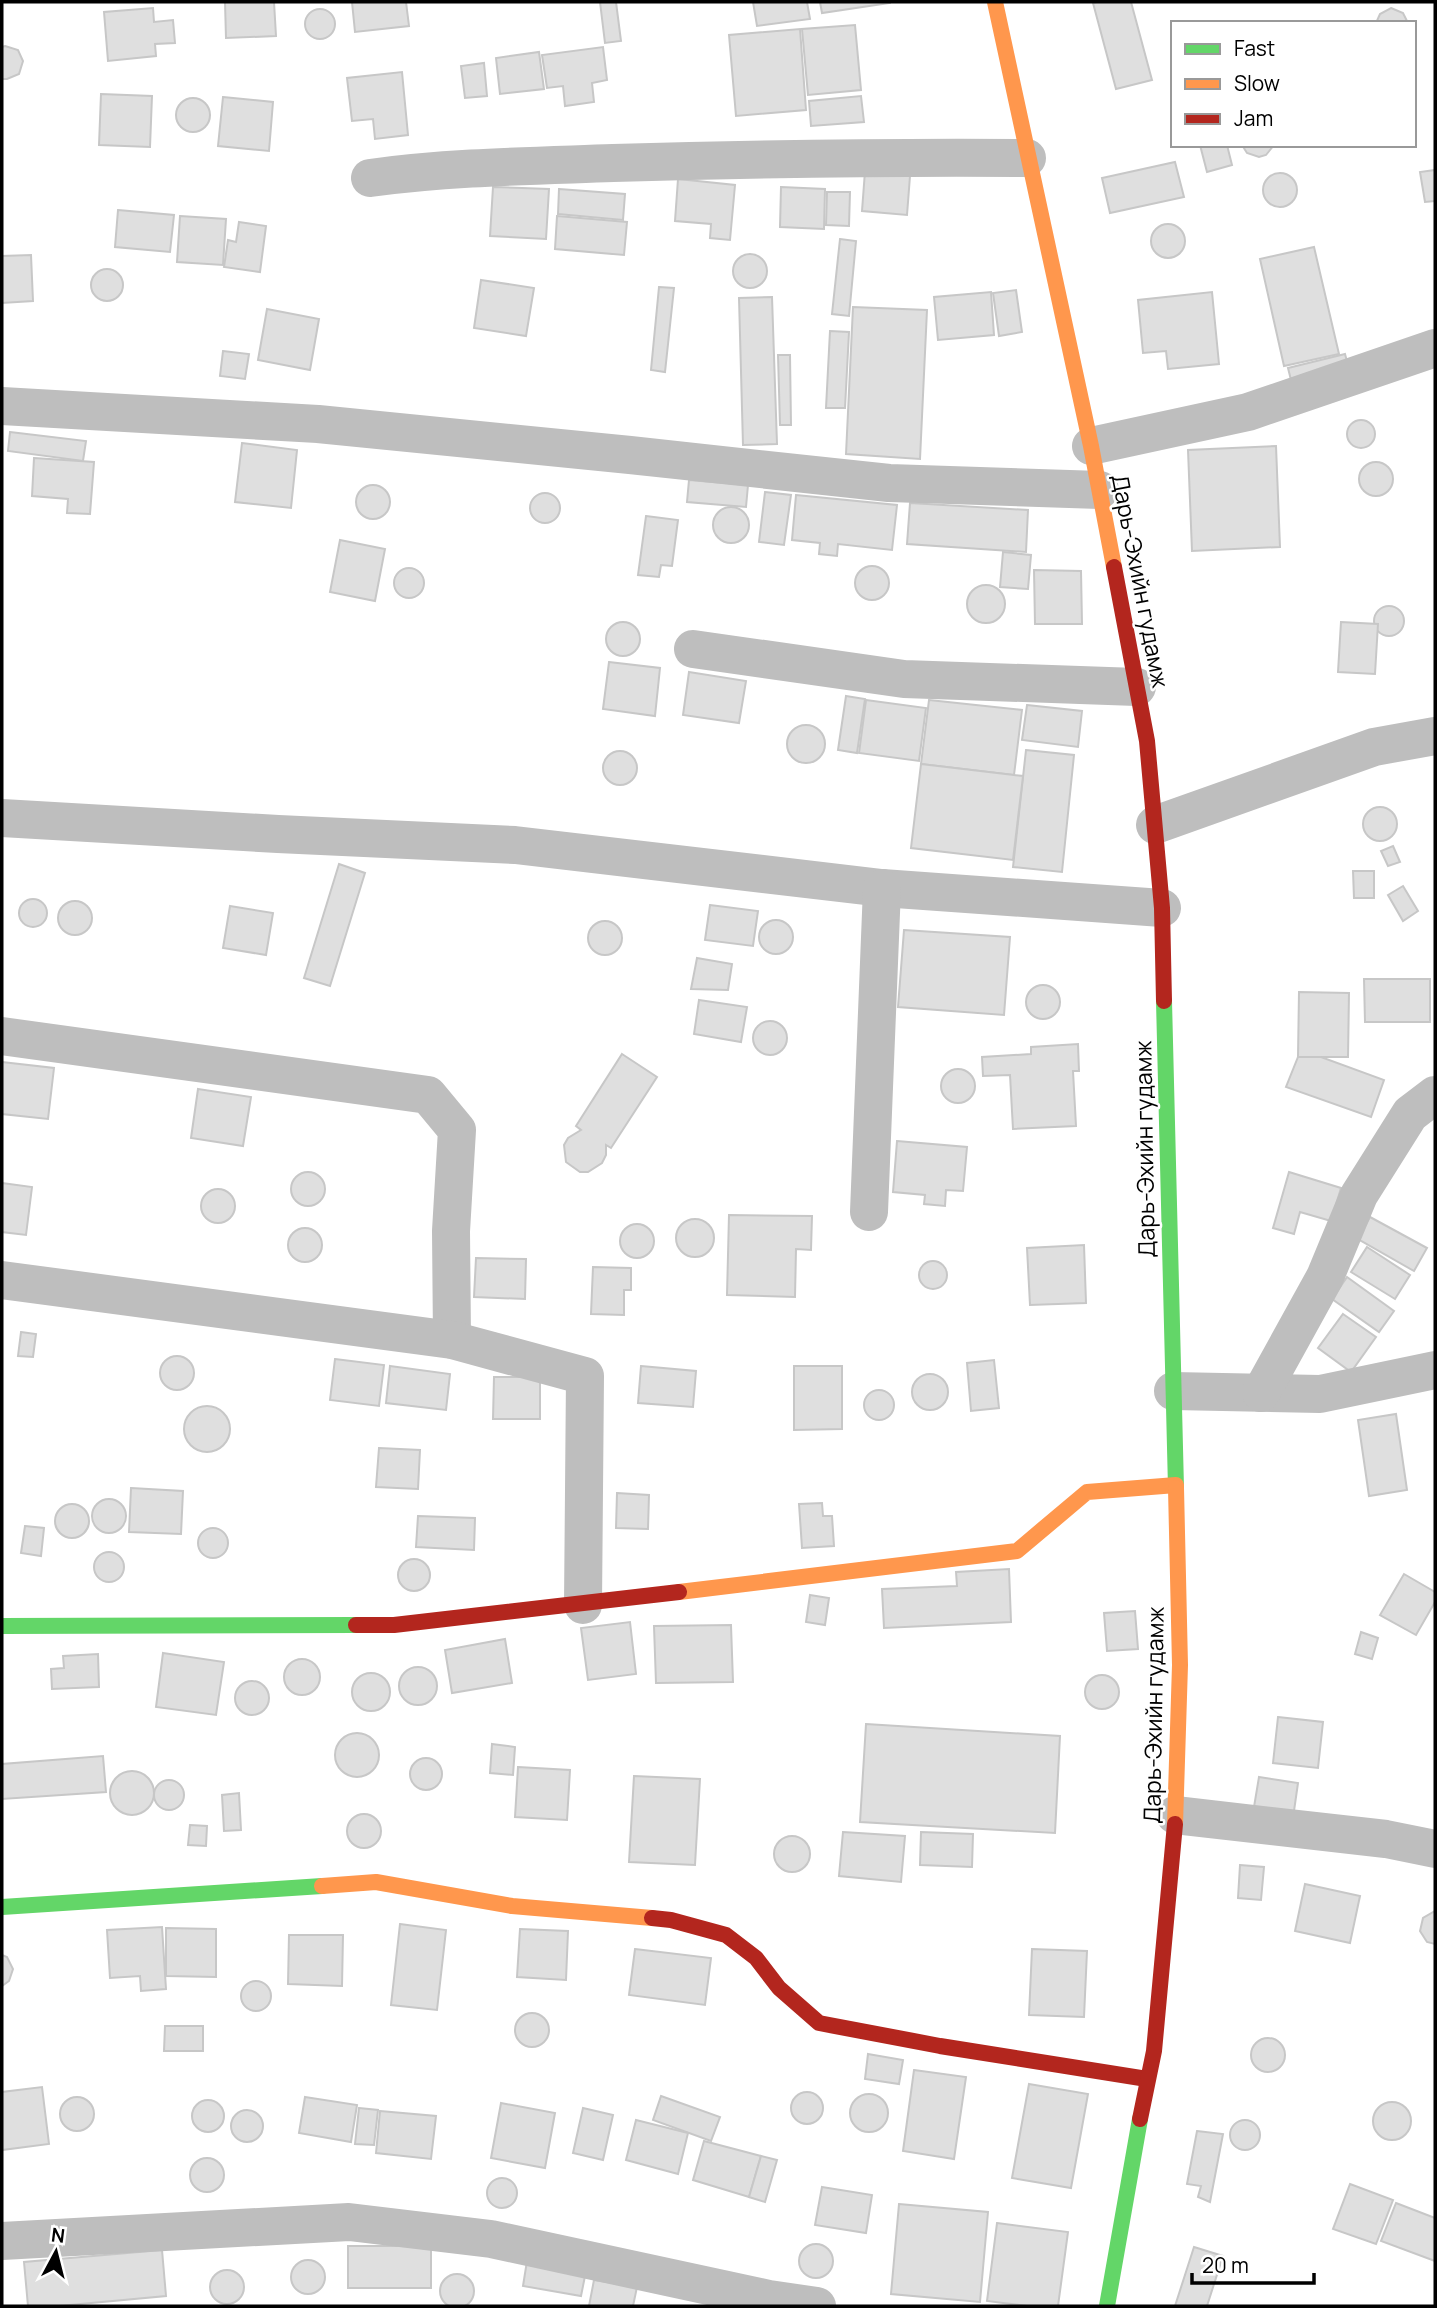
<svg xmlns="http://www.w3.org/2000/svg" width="1437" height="2308" font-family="Manrope,sans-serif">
  <rect width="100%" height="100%" fill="#fff"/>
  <g fill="#dfdfdf" stroke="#c7c7c7" stroke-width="2">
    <path d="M225,2H274L276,36L226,38Z"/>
    <path d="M352,2H406L409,26L355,32Z"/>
    <path d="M600,2H616L621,41L605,43Z"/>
    <path d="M753,2H807L810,19L757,26Z"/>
    <path d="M820,2H890V3L822,13Z"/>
    <path d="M1097,2H1131L1152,80L1116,89L1093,3Z"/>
    <path d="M153,8L154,22L173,20L175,43L155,44L156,56L108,61L104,12Z"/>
    <path d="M1391,8L1403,13L1408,23H1376L1380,14Z"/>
    <circle cx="320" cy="24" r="15"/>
    <path d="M855,25L861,90L808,95L802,29Z"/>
    <path d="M800,29L806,110L736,116L729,35Z"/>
    <path d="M5,46L18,50L23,61L19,74L7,79H2V47Z"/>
    <path d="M603,47L607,80L592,83L594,102L565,106L563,86L547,88L542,55Z"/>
    <path d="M539,52L544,89L500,94L496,58Z"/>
    <path d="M484,63L487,96L465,98L461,66Z"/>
    <path d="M402,72L408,135L375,139L373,119L352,121L347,78Z"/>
    <path d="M101,94L152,96L150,147L99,145Z"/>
    <path d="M861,96L864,122L811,126L809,101Z"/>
    <path d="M223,97L273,102L269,151L218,146Z"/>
    <circle cx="193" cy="115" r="17"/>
    <path d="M1200,145H1227L1232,165L1207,172Z"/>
    <path d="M1242,145H1274L1266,155L1259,157L1247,153Z"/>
    <path d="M1175,162L1184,197L1110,213L1102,178Z"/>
    <path d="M1435,170V201L1425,202L1420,172Z"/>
    <path d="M865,171L910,176L907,215L862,211Z"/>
    <circle cx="1280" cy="190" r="17"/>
    <path d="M678,179L735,185L730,240L710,238L711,224L675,221Z"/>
    <path d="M493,187L549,189L546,239L490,236Z"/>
    <path d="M781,187L825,189L824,229L780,227Z"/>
    <path d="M559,189L625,194L623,220L558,214Z"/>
    <path d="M827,192H850L849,226L826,225Z"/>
    <path d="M118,210L174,215L170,252L115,247Z"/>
    <path d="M180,216L226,219L223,265L177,262Z"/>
    <path d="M557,216L627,222L624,255L555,249Z"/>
    <path d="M239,222L266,226L260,272L224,267L228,240L236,242Z"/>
    <circle cx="1168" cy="241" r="17"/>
    <path d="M840,239L856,241L849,316L832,314Z"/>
    <path d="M1314,247L1339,354L1284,366L1260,259Z"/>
    <circle cx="750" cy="271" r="17"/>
    <path d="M31,255L33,301L2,303V256Z"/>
    <circle cx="107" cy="285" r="16"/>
    <path d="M481,280L534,288L526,336L474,328Z"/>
    <path d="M659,287L674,288L665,372L651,370Z"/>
    <path d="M1016,290L1022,332L999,336L993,293Z"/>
    <path d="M991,292L994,335L938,340L934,297Z"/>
    <path d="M1212,292L1219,364L1168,369L1166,351L1143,353L1138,300Z"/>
    <path d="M772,297L777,444L743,445L739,298Z"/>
    <path d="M853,307L927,310L920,459L846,454Z"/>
    <path d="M267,309L319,319L310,370L258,360Z"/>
    <path d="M830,331L849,332L845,408H826Z"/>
    <path d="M223,351L249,354L245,379L220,376Z"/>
    <path d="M1345,354L1348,365L1291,380L1288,368Z"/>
    <path d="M778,355H790L791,425H780Z"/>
    <circle cx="1361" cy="434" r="14"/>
    <path d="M10,432L86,441L83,461L8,451Z"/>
    <path d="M242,443L297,450L291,508L235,502Z"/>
    <path d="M1276,446L1280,547L1192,551L1188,450Z"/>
    <path d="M34,458L94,462L90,514L67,513L68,499L32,496Z"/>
    <circle cx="1376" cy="479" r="17"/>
    <path d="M689,480L748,485L746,507L687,502Z"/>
    <circle cx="373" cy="502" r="17"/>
    <path d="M765,492L791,495L784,545L759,542Z"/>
    <circle cx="545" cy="508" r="15"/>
    <path d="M796,495L897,505L892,550L838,544L837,556L819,554L820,543L792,540Z"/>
    <path d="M910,503L1028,510L1026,552L907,544Z"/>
    <circle cx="731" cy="525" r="18"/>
    <path d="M646,516L678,520L672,566L661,565L659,577L638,575Z"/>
    <path d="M340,540L385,549L375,601L330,592Z"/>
    <path d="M1003,552L1031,555L1028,589L1000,587Z"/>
    <circle cx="872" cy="583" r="17"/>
    <circle cx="409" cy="583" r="15"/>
    <path d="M1034,570L1081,571L1082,624H1035Z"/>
    <circle cx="986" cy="604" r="19"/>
    <circle cx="1389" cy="621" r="15"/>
    <path d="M1341,622L1378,624L1375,674L1338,672Z"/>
    <circle cx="623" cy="639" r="17"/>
    <path d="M609,662L660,668L655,716L603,709Z"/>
    <path d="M689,672L746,681L739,723L683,715Z"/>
    <path d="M846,696L865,699L857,753L838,750Z"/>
    <path d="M866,700L926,708L919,761L859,753Z"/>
    <path d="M929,700L1022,710L1014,775L921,764Z"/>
    <path d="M1027,705L1082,711L1078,747L1022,740Z"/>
    <circle cx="806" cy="744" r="19"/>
    <path d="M1026,750L1074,755L1062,872L1013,867Z"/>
    <circle cx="620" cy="768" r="17"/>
    <path d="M921,764L1023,776L1013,860L911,848Z"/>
    <circle cx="1380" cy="824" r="17"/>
    <path d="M1393,846L1400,862L1388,866L1381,851Z"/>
    <path d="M339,864L365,873L330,986L304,978Z"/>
    <path d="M1353,871H1374V898H1354Z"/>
    <path d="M1403,886L1418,911L1403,921L1388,895Z"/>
    <circle cx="33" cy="913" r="14"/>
    <circle cx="75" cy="918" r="17"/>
    <path d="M710,905L758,911L753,946L705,940Z"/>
    <path d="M230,906L273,913L266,955L223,948Z"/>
    <circle cx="776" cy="937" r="17"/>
    <circle cx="605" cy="938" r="17"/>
    <path d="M904,930L1010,937L1004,1015L898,1007Z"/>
    <path d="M697,958L732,964L728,990L691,989Z"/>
    <path d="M1364,979H1430V1022H1365Z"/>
    <circle cx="1043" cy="1002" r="17"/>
    <path d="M1299,992L1349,993L1348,1057H1298Z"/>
    <path d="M699,1000L747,1007L741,1042L694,1034Z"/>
    <circle cx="770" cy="1038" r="17"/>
    <path d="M1078,1044L1079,1071H1073L1076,1126L1013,1129L1010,1075L983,1076L982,1057L1031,1054V1047Z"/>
    <path d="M622,1054L657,1077L611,1148L606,1145V1155L602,1163L588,1172H580L566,1162L564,1145L568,1138L581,1130L576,1126Z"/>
    <path d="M1298,1057H1321L1384,1080L1371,1117L1286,1087Z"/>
    <path d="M2,1062L54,1068L48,1119L2,1114Z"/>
    <circle cx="958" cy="1086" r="17"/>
    <path d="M198,1089L251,1097L243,1146L191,1138Z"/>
    <path d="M897,1141L967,1147L963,1191L946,1190L945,1206L924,1204L925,1195L893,1192Z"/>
    <path d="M1289,1172L1341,1188L1331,1221L1300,1212L1294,1234L1273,1228Z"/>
    <circle cx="308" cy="1189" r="17"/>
    <path d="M2,1183L32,1187L26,1235L2,1232Z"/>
    <circle cx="218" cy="1206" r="17"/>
    <path d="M729,1215L812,1216L811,1250L796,1249L795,1297L727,1295Z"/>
    <path d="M1370,1217L1427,1248L1414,1271L1358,1239Z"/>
    <circle cx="695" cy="1238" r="19"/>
    <circle cx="637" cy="1241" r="17"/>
    <circle cx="305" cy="1245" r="17"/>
    <path d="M1084,1245L1086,1303L1030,1305L1027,1248Z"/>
    <path d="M1367,1247L1410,1275L1395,1299L1351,1272Z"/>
    <path d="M476,1258L526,1259L525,1299L474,1297Z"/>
    <circle cx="933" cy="1275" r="14"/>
    <path d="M593,1267L631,1268V1290H624V1315L591,1314Z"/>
    <path d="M1347,1277L1394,1311L1379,1332L1332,1299Z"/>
    <path d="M1343,1314L1376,1337L1351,1372L1318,1348Z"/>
    <path d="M21,1332L36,1334L33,1357L18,1356Z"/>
    <circle cx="177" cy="1373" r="17"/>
    <path d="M335,1359L384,1365L379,1406L330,1400Z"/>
    <path d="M994,1360L999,1408L971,1411L967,1363Z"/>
    <path d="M390,1366L450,1374L446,1410L386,1403Z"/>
    <path d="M641,1366L696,1371L693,1407L638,1403Z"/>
    <path d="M794,1366H842V1429L794,1430Z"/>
    <circle cx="930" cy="1392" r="18"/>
    <path d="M494,1377H540V1419H493Z"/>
    <circle cx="879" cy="1405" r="15"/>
    <circle cx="207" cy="1429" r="23"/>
    <path d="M1396,1414L1407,1490L1369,1496L1358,1420Z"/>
    <path d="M379,1448L420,1450L418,1489L376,1487Z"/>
    <path d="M131,1488L183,1491L181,1534L129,1532Z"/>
    <path d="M617,1493L649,1495L648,1529L616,1528Z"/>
    <circle cx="109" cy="1516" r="17"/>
    <path d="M822,1503L823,1516H832L834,1546L802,1548L799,1504Z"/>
    <circle cx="72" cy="1521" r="17"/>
    <path d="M418,1516L475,1518L474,1550L416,1547Z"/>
    <path d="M25,1526L44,1528L41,1556L21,1553Z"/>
    <circle cx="213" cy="1543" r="15"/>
    <circle cx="109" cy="1567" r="15"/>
    <circle cx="414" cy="1575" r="16"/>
    <path d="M1009,1569L1011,1622L884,1628L882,1589L957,1586L956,1572Z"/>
    <path d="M1404,1574L1435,1592V1602L1416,1635L1380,1615Z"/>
    <path d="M810,1595L829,1598L825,1625L806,1622Z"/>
    <path d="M1135,1611L1138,1649L1107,1651L1104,1613Z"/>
    <path d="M630,1622L636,1674L588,1680L581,1628Z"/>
    <path d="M731,1625L733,1682L656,1683L654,1626Z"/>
    <path d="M1361,1632L1378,1638L1372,1659L1355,1654Z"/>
    <path d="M505,1639L512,1683L452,1693L445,1650Z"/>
    <path d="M163,1653L224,1662L216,1715L156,1707Z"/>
    <path d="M98,1654L99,1687L52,1689L51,1669L64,1668L63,1656Z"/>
    <circle cx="302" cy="1677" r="18"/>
    <circle cx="418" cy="1686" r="19"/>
    <circle cx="371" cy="1692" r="19"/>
    <circle cx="1102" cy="1692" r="17"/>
    <circle cx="252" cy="1698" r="17"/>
    <path d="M1278,1717L1323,1722L1318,1768L1273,1763Z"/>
    <path d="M866,1724L1060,1736L1055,1833L860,1822Z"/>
    <circle cx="357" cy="1755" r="22"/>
    <path d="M492,1744L515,1747L513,1775L490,1773Z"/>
    <path d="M103,1756L106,1792L2,1799V1764Z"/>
    <circle cx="426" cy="1774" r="16"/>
    <path d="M518,1767L570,1770L567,1820L515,1817Z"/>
    <circle cx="132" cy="1793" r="22"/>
    <path d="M634,1776L700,1779L695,1865L629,1862Z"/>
    <path d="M1259,1777L1298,1783L1292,1825L1252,1819Z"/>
    <circle cx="169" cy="1795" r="15"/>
    <path d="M239,1793L241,1830L224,1831L222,1795Z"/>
    <circle cx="364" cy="1831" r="17"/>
    <path d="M190,1825L207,1826L206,1846L188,1845Z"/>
    <path d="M843,1832L905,1836L901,1882L839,1876Z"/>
    <path d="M921,1832L973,1834L972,1867L920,1865Z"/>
    <circle cx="792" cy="1854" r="18"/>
    <path d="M1240,1865L1264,1867L1261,1900L1238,1898Z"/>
    <path d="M1305,1884L1360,1896L1350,1943L1295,1931Z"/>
    <path d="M1435,1911V1944L1427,1942L1420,1931L1423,1918Z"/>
    <path d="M400,1924L446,1930L437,2010L391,2005Z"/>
    <path d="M162,1927L166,1989L141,1991L140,1976L110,1978L107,1930Z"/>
    <path d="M166,1928L216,1929V1977L166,1976Z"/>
    <path d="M520,1929L568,1931L566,1980L517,1977Z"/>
    <path d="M289,1935H343L342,1986L288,1984Z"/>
    <path d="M635,1949L711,1958L705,2005L629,1995Z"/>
    <path d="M1032,1949L1087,1951L1084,2017L1029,2015Z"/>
    <path d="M2,1955L7,1957L13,1969L9,1981L2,1986Z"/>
    <circle cx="256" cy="1996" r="15"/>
    <circle cx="532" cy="2030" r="17"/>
    <path d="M165,2026H203V2051H164Z"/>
    <circle cx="1268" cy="2055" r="17"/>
    <path d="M868,2054L903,2060L899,2084L865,2079Z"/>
    <path d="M914,2070L966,2077L954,2159L903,2151Z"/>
    <path d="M1029,2084L1088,2094L1071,2188L1012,2178Z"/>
    <path d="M42,2087L49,2144L2,2150V2092Z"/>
    <circle cx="807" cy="2108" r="16"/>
    <circle cx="869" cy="2113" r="19"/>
    <path d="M661,2096L720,2117L711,2141L653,2120Z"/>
    <path d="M305,2097L357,2105L351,2142L299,2133Z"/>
    <circle cx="77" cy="2114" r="17"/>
    <circle cx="208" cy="2116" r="16"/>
    <circle cx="1392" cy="2121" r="19"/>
    <path d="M501,2103L555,2113L545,2168L491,2158Z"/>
    <path d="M359,2108L378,2110L374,2145L355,2144Z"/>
    <path d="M583,2108L613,2115L603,2160L573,2153Z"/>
    <circle cx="247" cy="2126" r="16"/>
    <path d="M380,2111L436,2116L431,2159L376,2153Z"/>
    <circle cx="1245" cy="2135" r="15"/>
    <path d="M636,2120L688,2133L678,2174L626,2160Z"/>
    <path d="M1197,2131L1223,2134L1210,2202L1198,2197L1201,2186L1187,2184Z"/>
    <path d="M704,2141L761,2156L749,2197L693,2180Z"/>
    <path d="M761,2156L777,2160L765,2202L749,2197Z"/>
    <circle cx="207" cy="2175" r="17"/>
    <circle cx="502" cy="2193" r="15"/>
    <path d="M1350,2184L1393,2200L1376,2244L1333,2229Z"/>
    <path d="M822,2187L872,2195L866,2233L815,2225Z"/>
    <path d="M1396,2203L1435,2218V2261L1381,2241Z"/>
    <path d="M899,2204L988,2212L980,2302L891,2294Z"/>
    <path d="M997,2223L1068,2232L1058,2306H1027L987,2301Z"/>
    <circle cx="816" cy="2261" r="17"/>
    <rect x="348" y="2246" width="83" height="42"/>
    <path d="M1194,2247L1223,2256L1207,2306H1175Z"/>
    <path d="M162,2250L166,2296L59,2306H28L24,2262Z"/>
    <circle cx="308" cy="2277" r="17"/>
    <path d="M527,2261L586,2271L581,2296L523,2286Z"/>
    <circle cx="227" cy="2287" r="17"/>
    <circle cx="457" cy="2291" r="17"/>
    <path d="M594,2280L637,2287L633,2306H589Z"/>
  </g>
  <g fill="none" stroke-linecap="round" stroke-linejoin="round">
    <g stroke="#bebebe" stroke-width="38">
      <path d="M370,178C451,167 532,166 613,163C751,159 889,157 1027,158"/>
      <path d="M2,406L318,424L630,455L889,483L1100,490"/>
      <path d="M1091,446L1248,412L1435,348"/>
      <path d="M693,649L904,679L1137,687"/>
      <path d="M2,818L278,834L515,845L882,888L1162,908"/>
      <path d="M1155,825L1374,747L1435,736"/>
      <path d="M2,1036L428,1095L457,1130L451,1231L452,1340"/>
      <path d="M869,1212L882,888"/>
      <path d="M2,1280L452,1340L585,1376L583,1605"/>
      <path d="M1173,1391L1320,1394L1435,1370"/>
      <path d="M1261,1393L1325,1277L1359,1195L1410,1114L1435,1095"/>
      <path d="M1175,1815L1386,1839L1435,1849"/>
      <path d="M2,2241L349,2222L491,2239L769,2299L817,2306"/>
    </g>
    <g stroke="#63d668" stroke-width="16">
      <path d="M1164,1001L1176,1488"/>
      <path d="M2,1626L356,1625"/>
      <path d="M2,1907L322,1886"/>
      <path d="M1107,2306L1140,2119"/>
    </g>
    <g stroke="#ff974d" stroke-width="16">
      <path d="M995,2L1091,446L1114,567"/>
      <path d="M679,1592L1017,1551L1087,1492L1176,1485"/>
      <path d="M1175,1824L1180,1665L1176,1488"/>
      <path d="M322,1886L376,1882L512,1906L652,1918"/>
    </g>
    <g stroke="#b3261e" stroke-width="16">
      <path d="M1114,567L1147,741L1162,908L1164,1001"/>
      <path d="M356,1625H394L679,1592"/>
      <path d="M652,1918L671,1920L726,1935L756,1958L779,1988L819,2023L940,2046L1147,2079"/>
      <path d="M1140,2119L1154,2051L1175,1824"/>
    </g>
  </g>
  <g text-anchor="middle" stroke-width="5" stroke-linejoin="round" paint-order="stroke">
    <g font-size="23" fill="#000" stroke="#fff">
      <text transform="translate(1140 581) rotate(79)" y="8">Дарь-Эхийн гудамж</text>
      <text transform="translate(1145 1149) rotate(-91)" y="8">Дарь-Эхийн гудамж</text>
      <text transform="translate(1154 1715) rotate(-89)" y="8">Дарь-Эхийн гудамж</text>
    </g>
  </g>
  <rect width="1437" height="2308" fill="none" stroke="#000000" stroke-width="7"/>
  <rect x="1171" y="21" width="245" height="126" fill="#ffffff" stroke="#999999" stroke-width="2"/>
  <rect x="1185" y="44" width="35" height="10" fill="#63d668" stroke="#999999" stroke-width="2"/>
  <text x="1234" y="56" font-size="21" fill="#000000">Fast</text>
  <rect x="1185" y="79" width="35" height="10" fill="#ff974d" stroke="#999999" stroke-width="2"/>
  <text x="1234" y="91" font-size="21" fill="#000000">Slow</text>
  <rect x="1185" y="114" width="35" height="10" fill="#b3261e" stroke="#999999" stroke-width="2"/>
  <text x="1234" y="126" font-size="21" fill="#000000">Jam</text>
  <g transform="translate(56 2252) rotate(7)" stroke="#ffffff" stroke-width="5" paint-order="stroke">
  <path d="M0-5L12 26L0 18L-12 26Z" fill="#000000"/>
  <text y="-10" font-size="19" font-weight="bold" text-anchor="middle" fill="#000000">N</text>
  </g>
  <path d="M1192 2273v10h122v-10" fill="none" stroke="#000000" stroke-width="3.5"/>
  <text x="1202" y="2273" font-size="21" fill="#000000" stroke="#ffffff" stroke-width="5" paint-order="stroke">20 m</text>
</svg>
